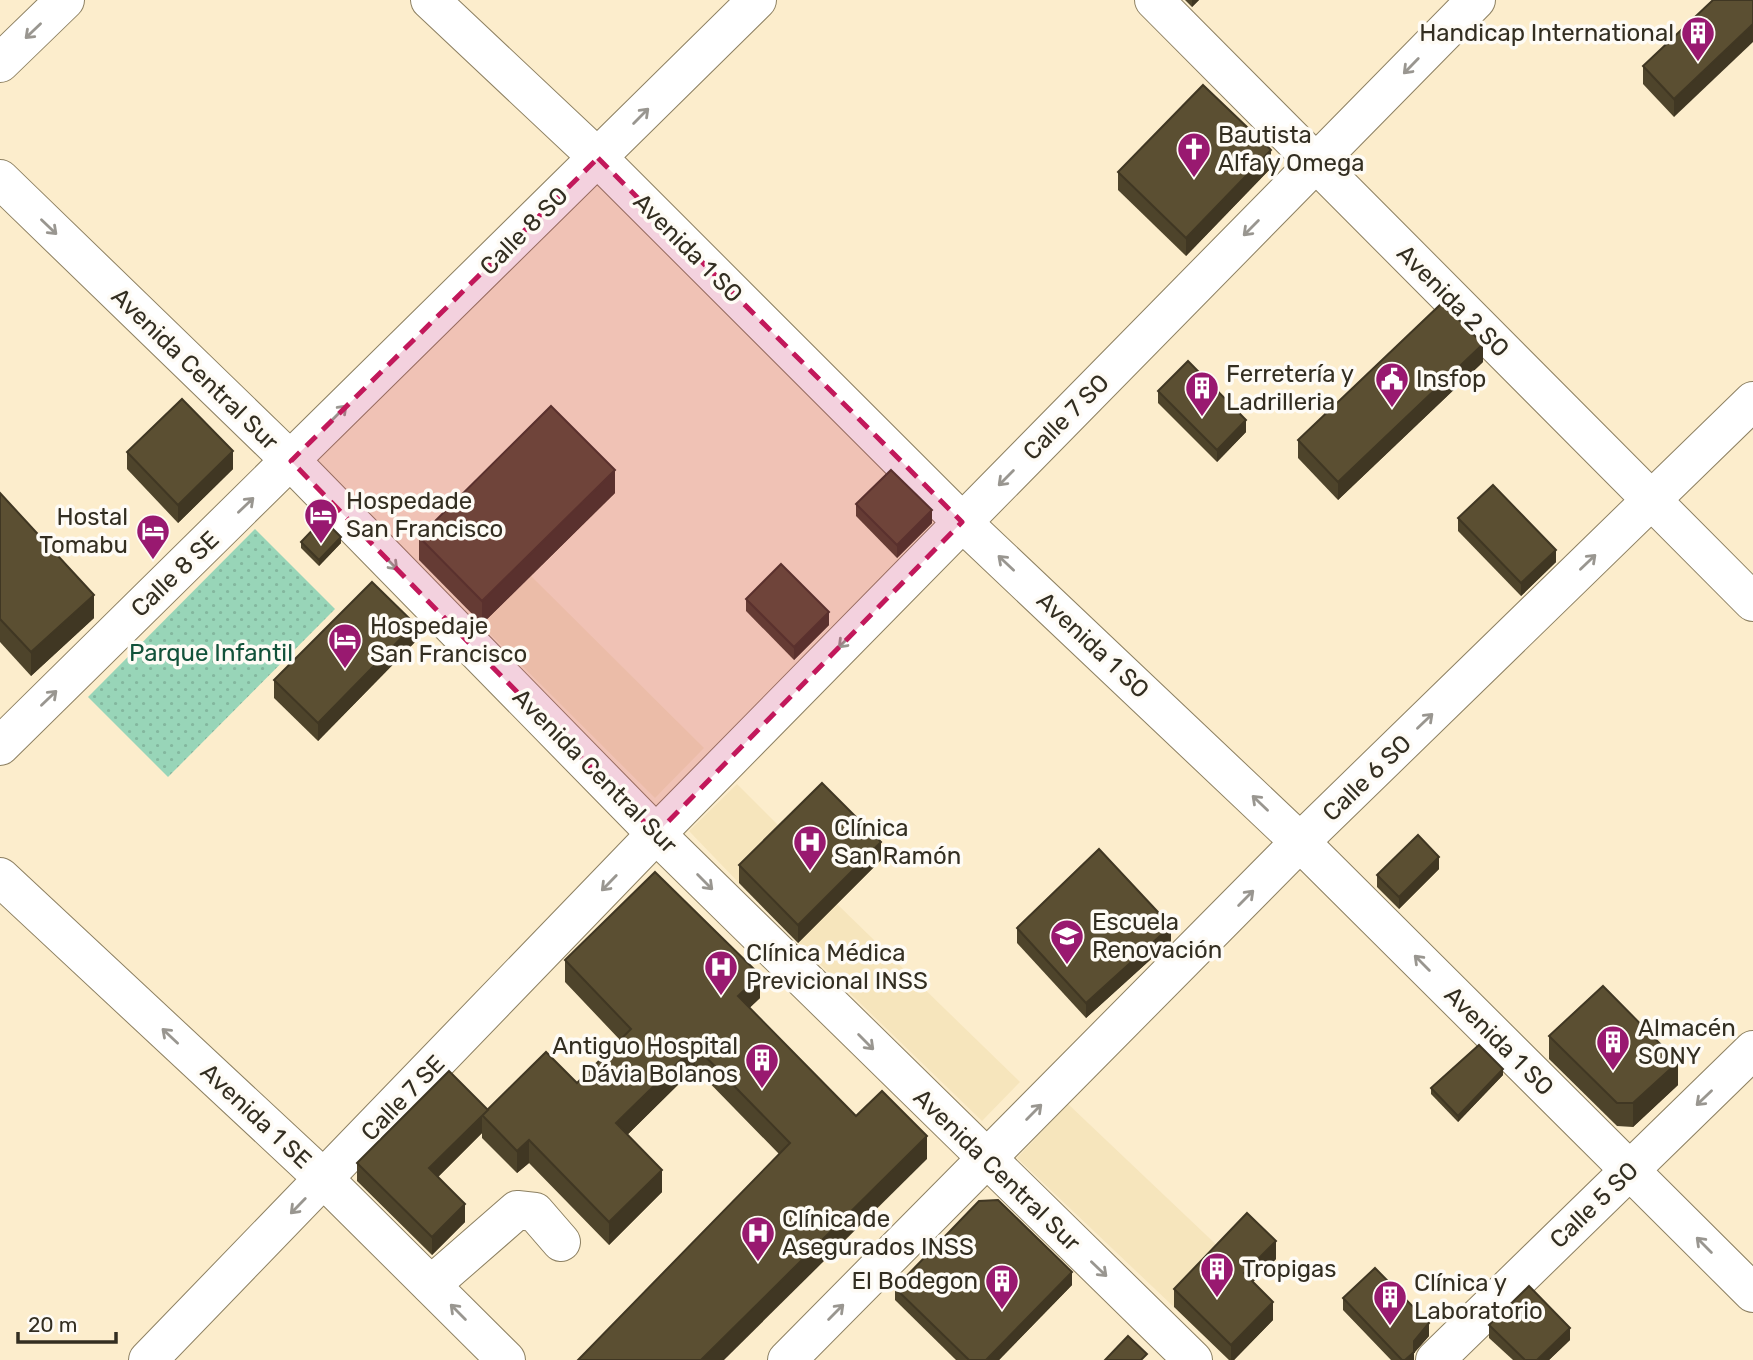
<svg xmlns="http://www.w3.org/2000/svg" width="1753" height="1360" font-family="Rubik,sans-serif">
  <defs>
    <pattern id="grass-dots" width="8" height="8" patternUnits="userSpaceOnUse" patternTransform="scale(1.75)"><rect width="8" height="8" fill="#98d5b8"/><path d="M2 2h.1M6 6h.1" fill="none" stroke="#83b79e" stroke-width="1.8" stroke-linecap="round"/></pattern>
  </defs>
  <rect width="100%" height="100%" fill="#fcedcc"/>
  <g fill="#f6e5bc">
    <path d="M531,576L704,748L655,798L481,625Z"/>
    <path d="M737,784L788,835L739,883L689,831Z"/>
    <path d="M836,903L1020,1082L982,1121L798,943Z"/>
    <path d="M1068,1104L1225,1253L1174,1307L1017,1158Z"/>
  </g>
  <path fill="url(#grass-dots)" d="M255,529L335,609L168,777L88,697Z"/>
  <g fill="none" stroke-linecap="round" stroke-linejoin="round">
    <g stroke="#8d8062" stroke-width="40">
      <g id="minor">
        <path d="M430,0L598,158L962,522L1300,842L1753,1293"/>
        <path d="M1154,0L1753,602"/>
        <path d="M0,63L65,0"/>
        <path d="M0,179L291,461L656,834L1193,1360"/>
        <path d="M0,746L757,0"/>
        <path d="M0,877L324,1179L506,1360"/>
        <path d="M431,1285L517,1210L535,1212L561,1242"/>
        <path d="M148,1360L656,834L1476,0"/>
        <path d="M787,1360L1300,842L1753,401"/>
        <path d="M1435,1360L1753,1050"/>
      </g>
    </g>
    <use href="#minor" stroke="#fff" stroke-width="38"/>
  </g>
  <g fill="#4e442b">
    <path d="M1185,0H1199L1192,7Z"/>
    <path d="M1713,0L1674,117L1643,84V66Z"/>
    <path d="M1271,168L1186,256L1118,190V172Z"/>
    <path d="M1483,362L1338,500L1298,458V440Z"/>
    <path d="M1158,391L1246,432L1217,462L1158,403Z"/>
    <path d="M127,452L233,469L178,523L127,469Z"/>
    <path d="M0,493L94,618L31,676L0,642Z"/>
    <path d="M615,493L482,624L419,560V537Z"/>
    <path d="M856,504L932,523L897,558L856,516Z"/>
    <path d="M1458,518L1556,562L1521,596L1458,531Z"/>
    <path d="M301,542L341,543L319,566L301,548Z"/>
    <path d="M746,599L829,625L794,660L746,611Z"/>
    <path d="M415,642L318,741L274,698V680Z"/>
    <path d="M881,860L798,943L739,883V865Z"/>
    <path d="M1439,869L1399,909L1377,887V875Z"/>
    <path d="M1017,928L1171,941L1086,1018L1017,943Z"/>
    <path d="M565,960L760,998L749,1008L856,1116L927,1159L779,1154L695,1068L627,1135L662,1192L609,1245L529,1163L517,1173L482,1138V1133L438,1177L465,1222L432,1255L357,1181V1163L488,1110L577,1083L620,1040L565,982Z"/>
    <path d="M1549,1036L1678,1085L1633,1127L1617,1126L1549,1059Z"/>
    <path d="M1503,1075L1458,1122L1431,1094V1088Z"/>
    <path d="M1276,1259L1253,1282L1273,1320L1234,1360H1229L1174,1307V1289Z"/>
    <path d="M1072,1285L999,1360H956L895,1300V1288Z"/>
    <path d="M1343,1298L1429,1336L1414,1353V1360H1391L1343,1310Z"/>
    <path d="M1489,1325L1570,1340L1549,1360H1513L1489,1338Z"/>
  </g>
  <g fill="#403723">
    <path d="M1192,0H1199L1192,7Z"/>
    <path d="M1753,24V42L1674,117V99Z"/>
    <path d="M1271,150V168L1186,256V238Z"/>
    <path d="M1483,344V362L1338,500V482Z"/>
    <path d="M1246,420V432L1217,462V450Z"/>
    <path d="M233,451V469L178,523V505Z"/>
    <path d="M615,470V493L482,624V601Z"/>
    <path d="M932,510V523L897,558V545Z"/>
    <path d="M341,537V543L319,566V560Z"/>
    <path d="M1556,550V562L1521,596V583Z"/>
    <path d="M94,595V618L31,676V652Z"/>
    <path d="M829,612V625L794,660V647Z"/>
    <path d="M415,624V642L318,741V723Z"/>
    <path d="M881,842V860L798,943V925Z"/>
    <path d="M1439,857V869L1399,909V897Z"/>
    <path d="M1171,926V941L1086,1018V1003Z"/>
    <path d="M760,975V998L738,1019V996Z"/>
    <path d="M695,1046V1068L616,1146V1123Z"/>
    <path d="M1678,1062V1085L1633,1127V1103Z"/>
    <path d="M1503,1069V1075L1458,1122V1116Z"/>
    <path d="M482,1115V1133L429,1186V1168Z"/>
    <path d="M927,1136V1159L724,1360H701Z"/>
    <path d="M529,1140V1163L517,1173V1151Z"/>
    <path d="M662,1170V1192L609,1245V1222Z"/>
    <path d="M465,1204V1222L432,1255V1237Z"/>
    <path d="M1276,1241V1259L1244,1291V1273Z"/>
    <path d="M1072,1272V1285L999,1360H986Z"/>
    <path d="M1273,1302V1320L1234,1360H1231V1345Z"/>
    <path d="M1429,1323V1336L1414,1353V1360H1405L1414,1341Z"/>
    <path d="M1570,1328V1340L1549,1360H1537Z"/>
  </g>
  <g fill="#5b4f32" stroke="#403723" stroke-width="2">
    <path d="M1713,0H1753V24L1674,99L1643,66Z"/>
    <path d="M1203,85L1271,150L1186,238L1118,172Z"/>
    <path d="M1442,303L1483,344L1338,482L1298,440Z"/>
    <path d="M1188,361L1246,420L1217,450L1158,391Z"/>
    <path d="M182,399L233,451L178,505L127,452Z"/>
    <path d="M551,406L615,470L482,601L419,537Z"/>
    <path d="M891,470L932,510L897,545L856,504Z"/>
    <path d="M1493,485L1556,550L1521,583L1458,518Z"/>
    <path d="M0,493L94,595L31,652L0,619Z"/>
    <path d="M323,519L341,537L319,560L301,542Z"/>
    <path d="M781,564L829,612L794,647L746,599Z"/>
    <path d="M372,582L415,624L318,723L274,680Z"/>
    <path d="M822,783L881,842L798,925L739,865Z"/>
    <path d="M1418,835L1439,857L1399,897L1377,875Z"/>
    <path d="M1099,849L1171,926L1086,1003L1017,928Z"/>
    <path d="M655,872L760,975L738,996L856,1116L882,1091L927,1136L701,1360H578L790,1143L695,1046L616,1123L662,1170L609,1222L529,1140L517,1151L482,1115L546,1052L577,1083L631,1029L565,960Z"/>
    <path d="M1603,986L1678,1062L1633,1103H1617L1549,1036Z"/>
    <path d="M1479,1045L1503,1069L1458,1116L1431,1088Z"/>
    <path d="M449,1071L488,1110L429,1168L465,1204L432,1237L357,1163Z"/>
    <path d="M998,1200L1072,1272L986,1360H969L895,1288L979,1201Z"/>
    <path d="M1247,1213L1276,1241L1244,1273L1273,1302L1231,1345L1174,1289Z"/>
    <path d="M1375,1268L1429,1323L1414,1341V1352L1405,1360H1402L1343,1298Z"/>
    <path d="M1529,1286L1570,1328L1537,1360H1525L1489,1325Z"/>
    <path d="M1128,1336L1147,1354L1141,1360H1105Z"/>
  </g>
  <defs><path id="oneway-shaft" d="M-6 0H5M1.5-3L5.5 0L1.5 3" fill="none" stroke-width="1.6" stroke-linecap="round" stroke-linejoin="round" transform="scale(1.75)"/></defs>
  <g stroke="#999690">
    <use href="#oneway-shaft" transform="translate(33 31) rotate(136)"/>
    <use href="#oneway-shaft" transform="translate(1411 66) rotate(134)"/>
    <use href="#oneway-shaft" transform="translate(641 116) rotate(-45)"/>
    <use href="#oneway-shaft" transform="translate(49 227) rotate(44)"/>
    <use href="#oneway-shaft" transform="translate(1251 228) rotate(135)"/>
    <use href="#oneway-shaft" transform="translate(339 413) rotate(-45)"/>
    <use href="#oneway-shaft" transform="translate(1006 478) rotate(135)"/>
    <use href="#oneway-shaft" transform="translate(246 505) rotate(-44)"/>
    <use href="#oneway-shaft" transform="translate(390 562) rotate(46)"/>
    <use href="#oneway-shaft" transform="translate(1588 562) rotate(-44)"/>
    <use href="#oneway-shaft" transform="translate(1006 563) rotate(-137)"/>
    <use href="#oneway-shaft" transform="translate(846 640) rotate(134)"/>
    <use href="#oneway-shaft" transform="translate(49 698) rotate(-44)"/>
    <use href="#oneway-shaft" transform="translate(1425 721) rotate(-44)"/>
    <use href="#oneway-shaft" transform="translate(1260 803) rotate(-136)"/>
    <use href="#oneway-shaft" transform="translate(705 882) rotate(45)"/>
    <use href="#oneway-shaft" transform="translate(609 883) rotate(134)"/>
    <use href="#oneway-shaft" transform="translate(1246 898) rotate(-45)"/>
    <use href="#oneway-shaft" transform="translate(1422 963) rotate(-135)"/>
    <use href="#oneway-shaft" transform="translate(170 1036) rotate(-137)"/>
    <use href="#oneway-shaft" transform="translate(866 1042) rotate(45)"/>
    <use href="#oneway-shaft" transform="translate(1704 1098) rotate(136)"/>
    <use href="#oneway-shaft" transform="translate(1034 1112) rotate(-45)"/>
    <use href="#oneway-shaft" transform="translate(298 1206) rotate(134)"/>
    <use href="#oneway-shaft" transform="translate(1704 1245) rotate(-135)"/>
    <use href="#oneway-shaft" transform="translate(1099 1269) rotate(44)"/>
    <use href="#oneway-shaft" transform="translate(458 1312) rotate(-135)"/>
    <use href="#oneway-shaft" transform="translate(836 1312) rotate(-45)"/>
  </g>
  <path fill="#c2185b" fill-opacity="0.2" stroke="#c2185b" stroke-width="5" stroke-dasharray="14 9" stroke-linejoin="round" d="M598,158L962,522L656,834L291,461Z"/>
  <defs>
    <g id="building-pin" transform="scale(1.75)"><path d="M0 17L-7.5 6A9.5 9.5 0 1 1 7.5 6Z" fill="#991970" stroke="#fefbf5"/><path d="M-4-6H4V6H1V3H-1V6H-4ZM-2.5-4.3h1.7v1.8h-1.7ZM.8-4.3h1.7v1.8H.8ZM-2.5-1h1.7V.8h-1.7ZM.8-1h1.7V.8H.8Z" fill="#fff"/></g>
    <g id="church-pin" transform="scale(1.75)"><path d="M0 17L-7.5 6A9.5 9.5 0 1 1 7.5 6Z" fill="#991970" stroke="#fefbf5"/><path d="M-1.2-6h2.4v3.5h3.3v2.4h-3.3V6h-2.4V-.1h-3.3v-2.4h3.3Z" fill="#fff"/></g>
    <g id="civic-pin" transform="scale(1.75)"><path d="M0 17L-7.5 6A9.5 9.5 0 1 1 7.5 6Z" fill="#991970" stroke="#fefbf5"/><path d="M-.6-6.5H3V-4.5H.6V-3L4-1V1h2V6H-6V1h2V-1L-.6-3ZM-1.2 2.5V6h2.4V2.5Z" fill="#fff"/></g>
    <g id="hotel-pin" transform="scale(1.75)"><path d="M0 17L-7.5 6A9.5 9.5 0 1 1 7.5 6Z" fill="#991970" stroke="#fefbf5"/><path d="M-6-4.5h1.5V1H6V5H4.5V3h-9V5H-6ZM-4 0a1.8 1.8 0 1 1 3.6 0ZM.5 0V-2.5h3Q6-2.5 6 0Z" fill="#fff"/></g>
    <g id="hospital-pin" transform="scale(1.75)"><path d="M0 17L-7.5 6A9.5 9.5 0 1 1 7.5 6Z" fill="#991970" stroke="#fefbf5"/><path d="M-5-5h3v3.5h4V-5h3V5h-3V1.5h-4V5h-3Z" fill="#fff"/></g>
    <g id="school-pin" transform="scale(1.75)"><path d="M0 17L-7.5 6A9.5 9.5 0 1 1 7.5 6Z" fill="#991970" stroke="#fefbf5"/><path d="M0-5L7-2L0 1L-7-2ZM-4 1L0 2.5L4 1V4Q0 6-4 4Z" fill="#fff"/></g>
  </defs>
  <g fill-rule="evenodd">
    <use href="#building-pin" x="1698" y="33"/>
    <use href="#church-pin" x="1194" y="149"/>
    <use href="#civic-pin" x="1392" y="379"/>
    <use href="#building-pin" x="1202" y="388"/>
    <use href="#hotel-pin" x="321" y="515"/>
    <use href="#hotel-pin" x="153" y="531"/>
    <use href="#hotel-pin" x="345" y="640"/>
    <use href="#hospital-pin" x="810" y="842"/>
    <use href="#school-pin" x="1067" y="936"/>
    <use href="#hospital-pin" x="721" y="967"/>
    <use href="#building-pin" x="1613" y="1042"/>
    <use href="#building-pin" x="762" y="1060"/>
    <use href="#hospital-pin" x="758" y="1233"/>
    <use href="#building-pin" x="1217" y="1269"/>
    <use href="#building-pin" x="1002" y="1281"/>
    <use href="#building-pin" x="1390" y="1297"/>
  </g>
  <g text-anchor="middle" stroke-width="7" stroke-linejoin="round" paint-order="stroke">
    <g font-size="24" fill="#332e21" stroke="#fefbf5" text-anchor="start">
      <text x="1674" y="41" text-anchor="end">Handicap International</text>
      <text x="1218" y="143">Bautista<tspan x="1218" dy="28">Alfa y Omega</tspan></text>
      <text x="1226" y="382">Ferretería y<tspan x="1226" dy="28">Ladrilleria</tspan></text>
      <text x="1416" y="387">Insfop</text>
      <text x="346" y="509">Hospedade<tspan x="346" dy="28">San Francisco</tspan></text>
      <text x="128" y="525" text-anchor="end">Hostal<tspan x="128" dy="28">Tomabu</tspan></text>
      <text x="370" y="634">Hospedaje<tspan x="370" dy="28">San Francisco</tspan></text>
      <text x="834" y="836">Clínica<tspan x="834" dy="28">San Ramón</tspan></text>
      <text x="1092" y="930">Escuela<tspan x="1092" dy="28">Renovación</tspan></text>
      <text x="746" y="961">Clínica Médica<tspan x="746" dy="28">Previcional INSS</tspan></text>
      <text x="1638" y="1036">Almacén<tspan x="1638" dy="28">SONY</tspan></text>
      <text x="738" y="1054" text-anchor="end">Antiguo Hospital<tspan x="738" dy="28">Dávia Bolanos</tspan></text>
      <text x="782" y="1227">Clínica de<tspan x="782" dy="28">Asegurados INSS</tspan></text>
      <text x="1242" y="1277">Tropigas</text>
      <text x="978" y="1289" text-anchor="end">El Bodegon</text>
      <text x="1414" y="1291">Clínica y<tspan x="1414" dy="28">Laboratorio</tspan></text>
    </g>
    <g font-size="24" fill="#332e21" stroke="#fefbf5">
      <text transform="translate(524 231) rotate(-45)" y="8">Calle 8 SO</text>
      <text transform="translate(688 248) rotate(45)" y="8">Avenida 1 SO</text>
      <text transform="translate(1453 301) rotate(45)" y="8">Avenida 2 SO</text>
      <text transform="translate(195 369) rotate(44)" y="8">Avenida Central Sur</text>
      <text transform="translate(1066 417) rotate(-45)" y="8">Calle 7 SO</text>
      <text transform="translate(175 574) rotate(-44)" y="8">Calle 8 SE</text>
      <text transform="translate(1093 645) rotate(43)" y="8">Avenida 1 SO</text>
      <text transform="translate(595 771) rotate(45)" y="8">Avenida Central Sur</text>
      <text transform="translate(1367 778) rotate(-44)" y="8">Calle 6 SO</text>
      <text transform="translate(1499 1041) rotate(45)" y="8">Avenida 1 SO</text>
      <text transform="translate(403 1098) rotate(-46)" y="8">Calle 7 SE</text>
      <text transform="translate(256 1116) rotate(43)" y="8">Avenida 1 SE</text>
      <text transform="translate(997 1170) rotate(44)" y="8">Avenida Central Sur</text>
      <text transform="translate(1594 1205) rotate(-44)" y="8">Calle 5 SO</text>
    </g>
    <g font-size="24" fill="#11523a" stroke="#fefbf5">
      <text x="211" y="661">Parque Infantil</text>
    </g>
  </g>
  <path d="M18 1332v10h98v-10" fill="none" stroke="#332e21" stroke-width="3.5"/>
  <text x="28" y="1332" font-size="21" fill="#332e21" stroke="#fefbf5" stroke-width="5" paint-order="stroke">20 m</text>
</svg>
